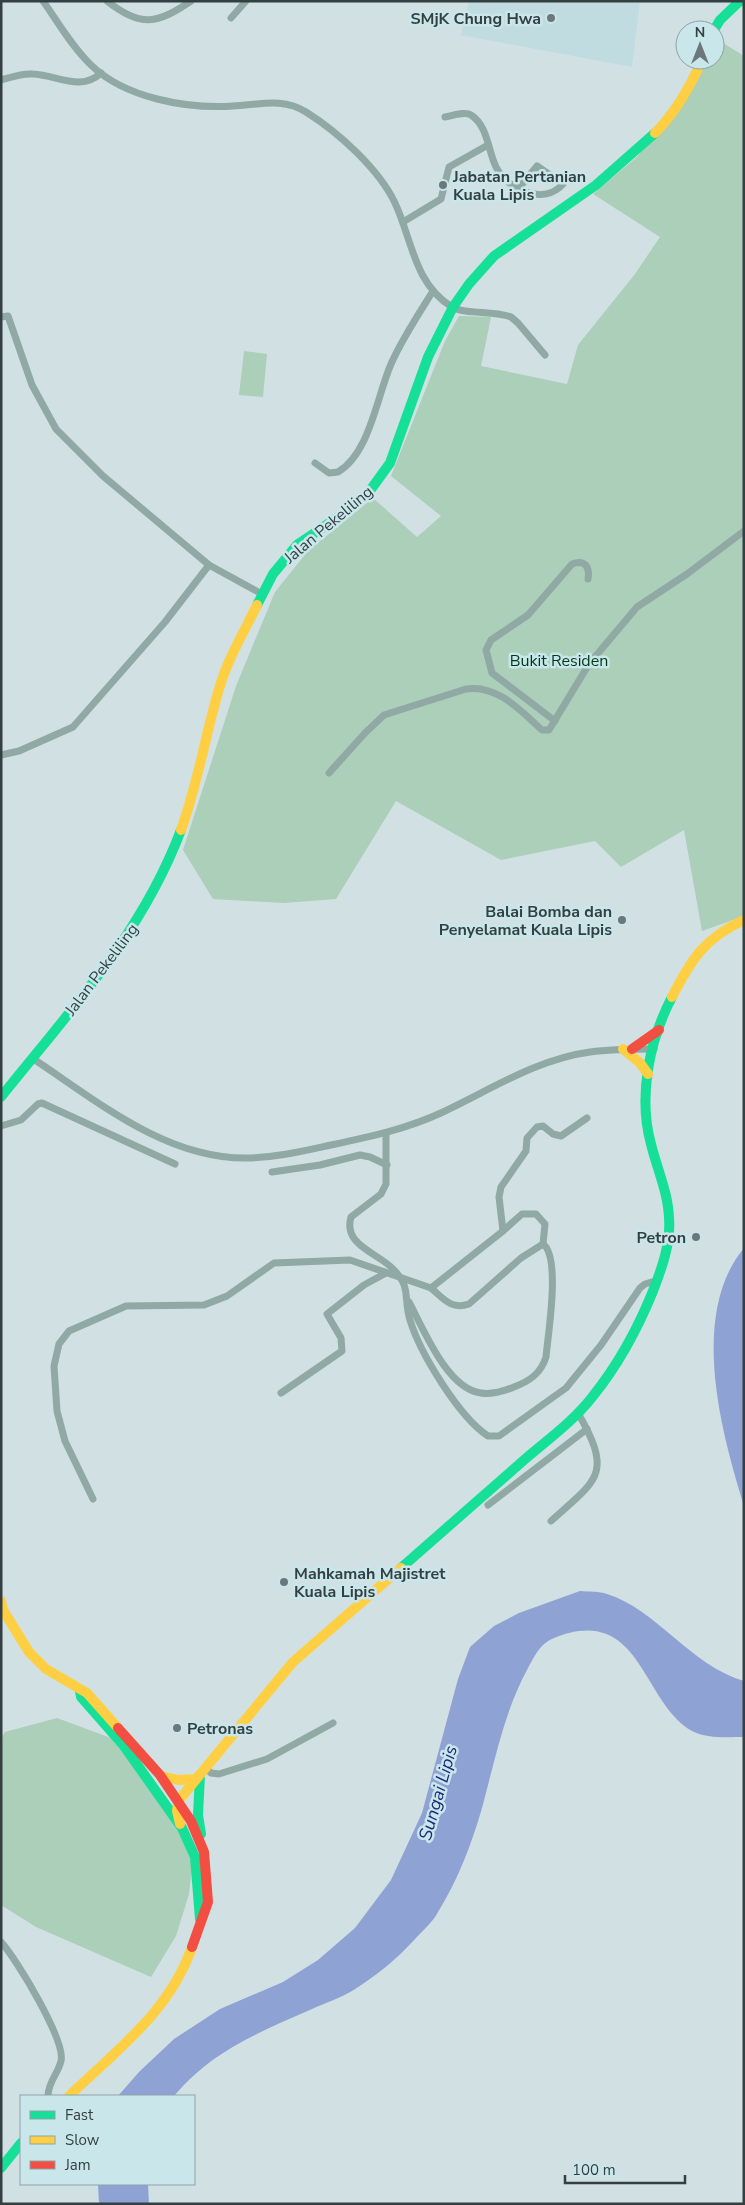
<svg xmlns="http://www.w3.org/2000/svg" width="745" height="2205" font-family="'Nunito Sans',sans-serif">
  <rect width="100%" height="100%" fill="#d1e0e3"/>
  <path fill="#c0dce1" d="M469,1H640L632,67L461,35Z"/>
  <g fill="#abcfb8">
    <path d="M715,38L744,56V916L702,931L684,830L621,867L595,841L501,860L396,801L336,899L284,903L213,899L183,850L236,686L275,592L308,551L373,498L417,537L441,516L391,476L445,341L459,316L491,317L481,366L567,384L578,345L635,274L660,237L593,194L637,157L707,60H715Z"/>
    <path d="M244,351L267,354L263,397L239,395Z"/>
    <path d="M57,1718L111,1738L151,1786L169,1812L193,1860L189,1894L176,1936L151,1977L36,1927L1,1905V1739L5,1732Z"/>
  </g>
  <g fill="#8ea2d4">
    <path d="M744,1248V1506C721,1432 689,1314 744,1248Z"/>
    <path d="M580,1591C589,1592 599,1591 607,1594C656,1609 691,1666 744,1681V1737C728,1737 707,1739 692,1731C644,1704 642,1615 569,1633C560,1635 549,1639 542,1646C536,1652 532,1661 528,1668C504,1712 495,1760 482,1808C472,1843 457,1882 438,1912C433,1922 423,1930 415,1939C397,1959 376,1976 352,1991C340,1998 325,2003 312,2009C260,2032 211,2051 174,2096H118L139,2072L174,2039L220,2009L283,1982L318,1960L355,1928L391,1880L422,1813L458,1679L470,1647L494,1626L519,1613Z"/>
    <path d="M98,2184H148L149,2204H99Z"/>
  </g>
  <g fill="none" stroke-linecap="round" stroke-linejoin="round">
    <g stroke="#90a9a4" stroke-width="7">
      <path d="M43,1C58,22 72,47 91,65C125,98 186,109 233,106C258,105 283,97 306,112C338,132 379,169 395,203C412,239 414,284 452,307C466,315 494,310 511,317L518,323L545,355"/>
      <path d="M107,1C141,28 157,24 191,1"/>
      <path d="M231,18L246,1"/>
      <path d="M1,80C11,77 22,73 33,74C57,75 81,92 101,73"/>
      <path d="M445,117C452,116 465,111 471,115C488,126 488,151 496,167C508,190 544,206 563,184L537,166L519,188"/>
      <path d="M403,222L441,199L449,167L488,145"/>
      <path d="M1,317L8,316L32,385L56,429L103,476L209,565L262,594"/>
      <path d="M315,463L329,473L338,472C370,453 377,396 391,364C402,339 418,315 433,291"/>
      <path d="M555,721L492,673L486,650L491,640L528,615L572,564C585,559 590,567 588,579"/>
      <path d="M1,755L19,751L73,727L165,622L209,565"/>
      <path d="M329,773L365,733L384,715L466,689C497,684 521,711 542,730H549L589,664L637,607L687,574L744,531"/>
      <path d="M32,1058C96,1100 164,1158 245,1158C274,1158 303,1151 331,1145C369,1137 407,1129 443,1112C490,1090 537,1059 590,1052C611,1049 633,1049 654,1049"/>
      <path d="M1,1126L21,1120L38,1104L42,1103L175,1164"/>
      <path d="M386,1134V1184L381,1194L351,1217C343,1245 376,1252 392,1268C412,1287 403,1297 410,1320C420,1353 459,1417 488,1436H499L566,1388L601,1345L640,1288L645,1284L655,1281"/>
      <path d="M272,1172L320,1165L360,1155L370,1157L387,1165"/>
      <path d="M503,1231L522,1214H536L545,1224L543,1244"/>
      <path d="M409,1302C423,1328 447,1389 481,1393C492,1395 504,1391 514,1387C530,1381 541,1373 546,1357C548,1334 561,1257 543,1244L521,1258L469,1304C451,1310 444,1299 431,1288"/>
      <path d="M281,1393L342,1351L341,1338L327,1314L364,1285L386,1273"/>
      <path d="M93,1499L65,1441L57,1411L54,1366L59,1344L69,1331L126,1306L204,1305L227,1296L274,1263L350,1260L431,1288L503,1231L499,1197L501,1187L526,1151L527,1138L537,1127L543,1126L553,1134L561,1136L587,1118"/>
      <path d="M488,1505L587,1429"/>
      <path d="M551,1521C598,1479 613,1474 578,1413"/>
      <path d="M206,1768L211,1773L219,1774L267,1759L333,1723"/>
      <path d="M1,1942C16,1958 66,2041 61,2061C58,2074 48,2082 48,2096"/>
    </g>
    <g stroke="#16e098" stroke-width="10">
      <path d="M714,30L720,20L740,1"/>
      <path d="M257,605L273,574L297,545L347,511L369,492L390,463L428,357L453,307L469,284L494,256L596,185L655,133"/>
      <path d="M1,1097C69,1012 142,934 181,830"/>
      <path d="M401,1568C442,1532 483,1496 524,1460C547,1440 574,1421 593,1396C618,1365 638,1328 653,1291C662,1268 671,1243 669,1218C668,1192 657,1169 651,1144C638,1097 649,1041 672,997"/>
      <path d="M80,1691L81,1697L124,1746L182,1828L195,1857L200,1919"/>
      <path d="M200,1775L198,1815L201,1834"/>
      <path d="M1,2168L21,2143"/>
    </g>
    <g stroke="#ffcf43" stroke-width="10">
      <path d="M655,133C676,112 690,87 702,60"/>
      <path d="M181,830C198,783 205,736 219,689C227,660 244,632 257,605"/>
      <path d="M672,997C691,960 704,938 744,920"/>
      <path d="M623,1049L640,1063L648,1074"/>
      <path d="M1,1601L3,1610L29,1652L46,1669L87,1693L118,1728"/>
      <path d="M161,1776L178,1780L196,1779"/>
      <path d="M180,1824L177,1811L179,1800L293,1662L401,1568"/>
      <path d="M69,2096C117,2050 170,2011 192,1947"/>
    </g>
    <g stroke="#f24e42" stroke-width="10">
      <path d="M632,1049L659,1030"/>
      <path d="M118,1728L160,1775L191,1821L204,1852L208,1902L192,1947"/>
    </g>
  </g>
  <g fill="#6b777a" stroke="#c9e6eb" stroke-width="2">
    <circle cx="551" cy="18" r="5"/>
    <circle cx="443" cy="185" r="5"/>
    <circle cx="622" cy="920" r="5"/>
    <circle cx="696" cy="1237" r="5"/>
    <circle cx="284" cy="1582" r="5"/>
    <circle cx="177" cy="1728" r="5"/>
  </g>
  <g text-anchor="middle" stroke-width="5" stroke-linejoin="round" paint-order="stroke">
    <g font-size="16" font-weight="bold" fill="#343f42" stroke="#c9e6eb" text-anchor="end">
      <text x="541" y="24">SMjK Chung Hwa</text>
      <text x="453" y="182" text-anchor="start">Jabatan Pertanian<tspan x="453" dy="18">Kuala Lipis</tspan></text>
      <text x="612" y="917">Balai Bomba dan<tspan x="612" dy="18">Penyelamat Kuala Lipis</tspan></text>
      <text x="686" y="1243">Petron</text>
      <text x="294" y="1579" text-anchor="start">Mahkamah Majistret<tspan x="294" dy="18">Kuala Lipis</tspan></text>
      <text x="187" y="1734" text-anchor="start">Petronas</text>
    </g>
    <g font-size="16" fill="#343f42" stroke="#c9e6eb">
      <text transform="translate(328 524) rotate(-40)" y="6">Jalan Pekeliling</text>
      <text transform="translate(101 969) rotate(-53)" y="6">Jalan Pekeliling</text>
    </g>
    <g font-size="16" fill="#023915" stroke="#c9e6eb">
      <text x="559" y="666">Bukit Residen</text>
    </g>
    <g font-size="18" font-style="italic" fill="#1d297a" stroke="#c9e6eb">
      <text transform="translate(438 1793) rotate(-74)" y="6">Sungai Lipis</text>
    </g>
  </g>
  <rect width="745" height="2205" fill="none" stroke="#343f42" stroke-width="5"/>
  <rect x="20" y="2095" width="175" height="90" fill="#c9e6eb" stroke="#8da3a7"/>
  <rect x="30" y="2111" width="25" height="8" fill="#16e098" stroke="#8da3a7"/>
  <text x="65" y="2120" font-size="15" fill="#343f42">Fast</text>
  <rect x="30" y="2136" width="25" height="8" fill="#ffcf43" stroke="#8da3a7"/>
  <text x="65" y="2145" font-size="15" fill="#343f42">Slow</text>
  <rect x="30" y="2161" width="25" height="8" fill="#f24e42" stroke="#8da3a7"/>
  <text x="65" y="2170" font-size="15" fill="#343f42">Jam</text>
  <g transform="translate(700 45)"><circle r="24" fill="#c9e6eb" stroke="#8da3a7"/>
  <path d="M0-4L9 19L0 12L-9 19Z" fill="#6b777a"/>
  <text y="-8" font-size="14" font-weight="bold" text-anchor="middle" fill="#343f42">N</text>
  </g>
  <path d="M565 2175v8h120v-8" fill="none" stroke="#343f42" stroke-width="2.5"/>
  <text x="572" y="2175" font-size="15" fill="#343f42" stroke="#c9e6eb" stroke-width="4" paint-order="stroke">100 m</text>
</svg>
